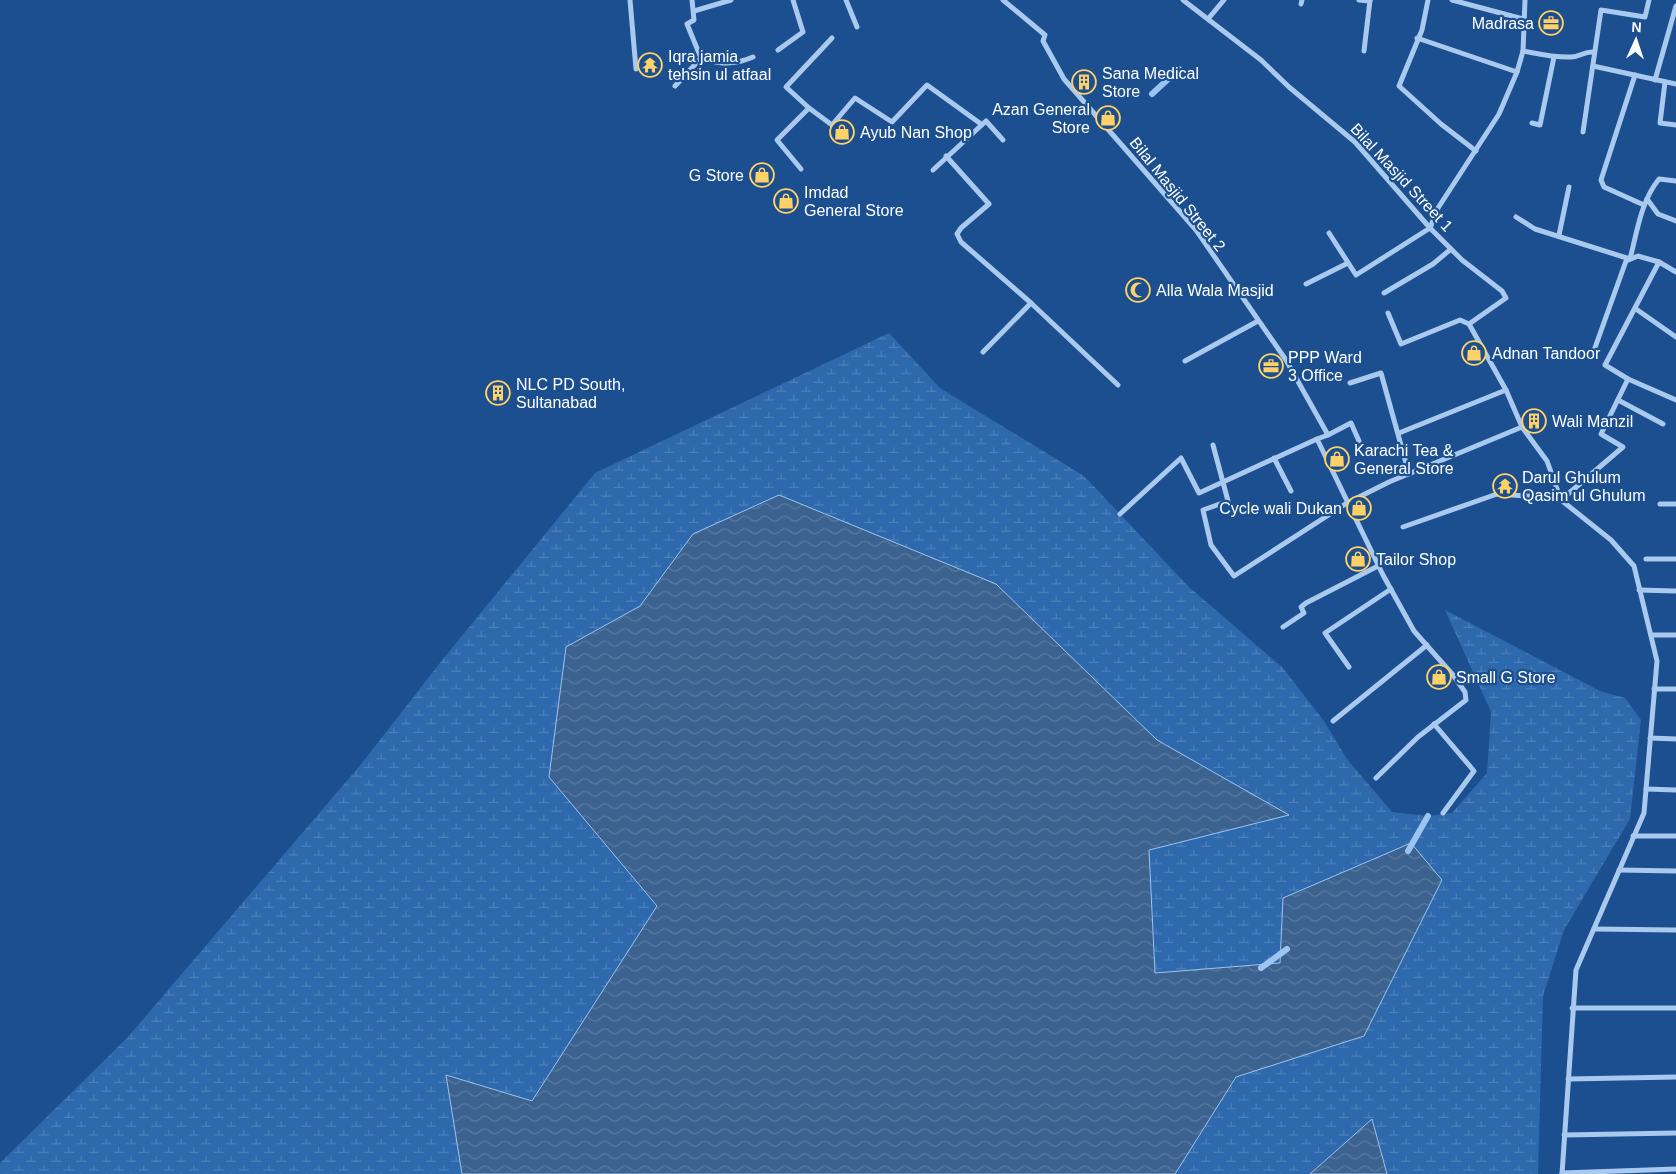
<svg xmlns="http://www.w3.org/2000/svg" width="1676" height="1174" font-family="Helvetica,sans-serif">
  <defs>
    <pattern id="wetland-marsh" width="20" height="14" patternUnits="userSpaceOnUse" patternTransform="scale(1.25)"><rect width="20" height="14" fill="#2e69ad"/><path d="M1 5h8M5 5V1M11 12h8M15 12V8" fill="none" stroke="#4d80b9"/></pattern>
    <pattern id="water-waves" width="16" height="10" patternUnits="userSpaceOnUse" patternTransform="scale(1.25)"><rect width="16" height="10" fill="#3c6290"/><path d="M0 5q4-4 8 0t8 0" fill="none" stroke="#597aa1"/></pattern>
  </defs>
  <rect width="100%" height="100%" fill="#1b4f8f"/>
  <path fill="url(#wetland-marsh)" d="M889,333L940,388L1084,476L1189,587L1283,668L1324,721L1347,759L1392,812L1428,816L1452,813L1487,773L1491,712L1445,610L1600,691L1625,698L1641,720L1630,819L1564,930L1543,996L1538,1174H1387L1372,1119L1310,1174H1175L1236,1077L1364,1036L1280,963L1155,974L1149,850L1288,815L1157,740L996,584L693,534L640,606L566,647L549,777L657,906L532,1101L446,1075L462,1174H0V1163L127,1038L362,763L443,659L595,473Z"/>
  <g fill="url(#water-waves)" stroke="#9cc4f0">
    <path d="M779,495L996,584L1157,740L1289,815L1149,850L1155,973L1280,963L1283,898L1411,843L1442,880L1364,1036L1236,1077L1175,1174H462L446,1075L532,1101L657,906L549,777L566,647L640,606L693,534Z"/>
    <path d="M1372,1119L1387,1174H1310Z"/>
  </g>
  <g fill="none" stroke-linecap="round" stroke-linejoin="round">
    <g stroke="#9cc4f0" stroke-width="6">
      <path d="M1152,94L1179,69"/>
      <path d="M1408,851L1428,816"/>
      <path d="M1261,968L1287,949"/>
    </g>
    <g stroke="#a9c9ee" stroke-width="5">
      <path d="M630,0L636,69"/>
      <path d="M846,0L857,27"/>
      <path d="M1003,0L1045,35L1043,41L1064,79L1196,230L1286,360L1328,435L1317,439L1383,575L1414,631L1453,675L1465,692L1466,700L1418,737L1376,778"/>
      <path d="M1183,0L1261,60L1289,87L1355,142L1430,228L1462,260L1502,291L1506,298L1469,324L1506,390L1522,427L1547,461L1561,500L1611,540L1634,566L1657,661L1644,813L1576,970L1562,1174"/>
      <path d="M1359,0L1370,1"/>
      <path d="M1428,0L1422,30L1399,86L1441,124L1476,151"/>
      <path d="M1452,0L1523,19"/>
      <path d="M1301,4L1302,0"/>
      <path d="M694,11L731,0"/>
      <path d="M1208,19L1224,0"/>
      <path d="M1417,38L1517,72"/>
      <path d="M778,50L803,32L793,0"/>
      <path d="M1364,51L1370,0"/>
      <path d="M1523,51C1539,54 1555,58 1571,57C1580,57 1584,51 1594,52"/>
      <path d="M701,58C720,65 734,65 753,57"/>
      <path d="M1593,66L1676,84"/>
      <path d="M1635,75L1601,180L1604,187L1644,205"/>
      <path d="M1655,80L1676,6"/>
      <path d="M1665,82L1660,123L1676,125"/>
      <path d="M675,86L701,58L687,24L694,20L692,0"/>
      <path d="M809,108L832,125L855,98L892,122L927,85L981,124"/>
      <path d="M1532,123L1540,125L1554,57"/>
      <path d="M1583,132L1601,10L1645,17L1649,0"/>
      <path d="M946,156L989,204L961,228L957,234L961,242L1031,303L1118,385"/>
      <path d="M801,169L777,140L809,108L786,87L832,38"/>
      <path d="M933,170L986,121L1003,140"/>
      <path d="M1647,199L1658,214L1676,221"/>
      <path d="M1516,217L1535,229L1630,259C1637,232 1641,201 1659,179L1676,181"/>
      <path d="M1329,233L1356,275L1430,228L1438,208L1499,114L1517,72L1523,51L1525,0"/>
      <path d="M1559,235L1569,187"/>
      <path d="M1659,262L1605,365L1628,379L1676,400"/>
      <path d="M1306,284L1348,263"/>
      <path d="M1384,293L1433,264L1451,249"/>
      <path d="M1636,309L1676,337"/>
      <path d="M1388,313L1401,344L1460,320L1469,324"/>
      <path d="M983,352L1031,303"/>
      <path d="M1592,356L1626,261L1638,256L1659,262L1676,272"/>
      <path d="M1185,361L1258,321"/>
      <path d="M1350,383L1381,373L1409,474"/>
      <path d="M1618,400L1663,424"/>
      <path d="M1399,433L1506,390"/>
      <path d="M1328,435L1351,423L1359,441"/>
      <path d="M1213,445L1228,501L1203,510L1211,545L1234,576L1347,503L1389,482L1522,427"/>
      <path d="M1274,458L1291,491"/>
      <path d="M1561,500L1623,447L1601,434L1628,379"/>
      <path d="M1660,504H1676"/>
      <path d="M1120,514L1181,458L1199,493L1317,439"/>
      <path d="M1403,527L1497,494L1542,497L1557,490"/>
      <path d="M1646,559H1676"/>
      <path d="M1639,590L1676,591"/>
      <path d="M1283,627L1304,613L1301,607L1306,603L1378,566"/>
      <path d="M1651,635H1676"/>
      <path d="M1349,667L1325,633L1391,589"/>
      <path d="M1654,689H1676"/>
      <path d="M1333,721L1427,645"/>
      <path d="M1434,724L1474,771L1443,813"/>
      <path d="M1650,738L1676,739"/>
      <path d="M1646,789L1676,790"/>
      <path d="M1633,836H1676"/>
      <path d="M1619,870L1676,871"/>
      <path d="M1594,929L1676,930"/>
      <path d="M1572,1008H1676"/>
      <path d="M1568,1079L1676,1077"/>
      <path d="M1564,1135L1676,1133"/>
      <path d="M1562,1173L1676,1169"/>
    </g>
  </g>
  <defs>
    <g id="office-ring" transform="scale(1.25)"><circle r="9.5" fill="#1b4f8f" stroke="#ffd166" stroke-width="1.5"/><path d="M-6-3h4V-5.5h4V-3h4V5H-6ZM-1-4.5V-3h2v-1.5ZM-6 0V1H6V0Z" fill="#ffd166"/></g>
    <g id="temple-ring" transform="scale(1.25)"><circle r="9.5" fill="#1b4f8f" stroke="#ffd166" stroke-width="1.5"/><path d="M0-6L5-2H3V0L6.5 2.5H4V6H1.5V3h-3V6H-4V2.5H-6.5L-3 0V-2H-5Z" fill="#ffd166"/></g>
    <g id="building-ring" transform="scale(1.25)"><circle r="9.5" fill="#1b4f8f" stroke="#ffd166" stroke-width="1.5"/><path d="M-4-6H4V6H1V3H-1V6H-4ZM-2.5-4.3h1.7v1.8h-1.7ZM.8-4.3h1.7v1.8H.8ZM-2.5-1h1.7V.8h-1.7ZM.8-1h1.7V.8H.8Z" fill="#ffd166"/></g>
    <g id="shop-ring" transform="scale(1.25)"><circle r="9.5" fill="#1b4f8f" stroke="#ffd166" stroke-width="1.5"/><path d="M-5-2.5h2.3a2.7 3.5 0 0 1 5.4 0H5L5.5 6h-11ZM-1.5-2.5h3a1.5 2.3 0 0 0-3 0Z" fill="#ffd166"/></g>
    <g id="mosque-ring" transform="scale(1.25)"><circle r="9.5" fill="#1b4f8f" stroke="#ffd166" stroke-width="1.5"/><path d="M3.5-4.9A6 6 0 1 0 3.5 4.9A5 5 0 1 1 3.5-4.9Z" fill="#ffd166"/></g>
  </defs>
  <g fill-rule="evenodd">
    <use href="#office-ring" x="1551" y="23"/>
    <use href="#temple-ring" x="650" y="65"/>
    <use href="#building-ring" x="1084" y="82"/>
    <use href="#shop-ring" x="1108" y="118"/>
    <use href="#shop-ring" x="842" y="132"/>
    <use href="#shop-ring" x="762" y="175"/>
    <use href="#shop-ring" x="786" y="201"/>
    <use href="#mosque-ring" x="1138" y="290"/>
    <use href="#shop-ring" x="1474" y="353"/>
    <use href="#office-ring" x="1271" y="366"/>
    <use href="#building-ring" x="498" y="393"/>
    <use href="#building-ring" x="1534" y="421"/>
    <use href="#shop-ring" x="1337" y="459"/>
    <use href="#temple-ring" x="1505" y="486"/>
    <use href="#shop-ring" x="1359" y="508"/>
    <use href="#shop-ring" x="1358" y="559"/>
    <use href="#shop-ring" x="1439" y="677"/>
  </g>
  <g text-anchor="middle" stroke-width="4.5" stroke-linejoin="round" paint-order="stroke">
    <g font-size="16" fill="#fff" stroke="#1b4f8f" text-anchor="start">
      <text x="1534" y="29" text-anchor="end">Madrasa</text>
      <text x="668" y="62">Iqra jamia<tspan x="668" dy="18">tehsin ul atfaal</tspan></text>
      <text x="1102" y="79">Sana Medical<tspan x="1102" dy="18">Store</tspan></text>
      <text x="1090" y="115" text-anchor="end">Azan General<tspan x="1090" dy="18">Store</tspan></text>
      <text x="860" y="138">Ayub Nan Shop</text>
      <text x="744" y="181" text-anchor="end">G Store</text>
      <text x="804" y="198">Imdad<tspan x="804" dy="18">General Store</tspan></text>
      <text x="1156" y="296">Alla Wala Masjid</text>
      <text x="1492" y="359">Adnan Tandoor</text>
      <text x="1288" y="363">PPP Ward<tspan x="1288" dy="18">3 Office</tspan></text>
      <text x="516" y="390">NLC PD South,<tspan x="516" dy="18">Sultanabad</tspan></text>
      <text x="1552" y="427">Wali Manzil</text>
      <text x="1354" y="456">Karachi Tea &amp;<tspan x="1354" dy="18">General Store</tspan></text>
      <text x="1522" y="483">Darul Ghulum<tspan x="1522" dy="18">Qasim ul Ghulum</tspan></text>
      <text x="1342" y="514" text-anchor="end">Cycle wali Dukan</text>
      <text x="1376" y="565">Tailor Shop</text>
      <text x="1456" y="683">Small G Store</text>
    </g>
    <g font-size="16" fill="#fff" stroke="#1b4f8f">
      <text transform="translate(1402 177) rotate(47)" y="6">Bilal Masjid Street 1</text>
      <text transform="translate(1178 194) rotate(51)" y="6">Bilal Masjid Street 2</text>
    </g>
  </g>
  <g transform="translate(1636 40) rotate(3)" stroke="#1b4f8f" stroke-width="4" paint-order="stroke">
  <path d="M0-4L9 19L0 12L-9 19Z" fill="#ffffff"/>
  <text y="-8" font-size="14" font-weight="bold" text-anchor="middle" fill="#ffffff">N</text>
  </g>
</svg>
